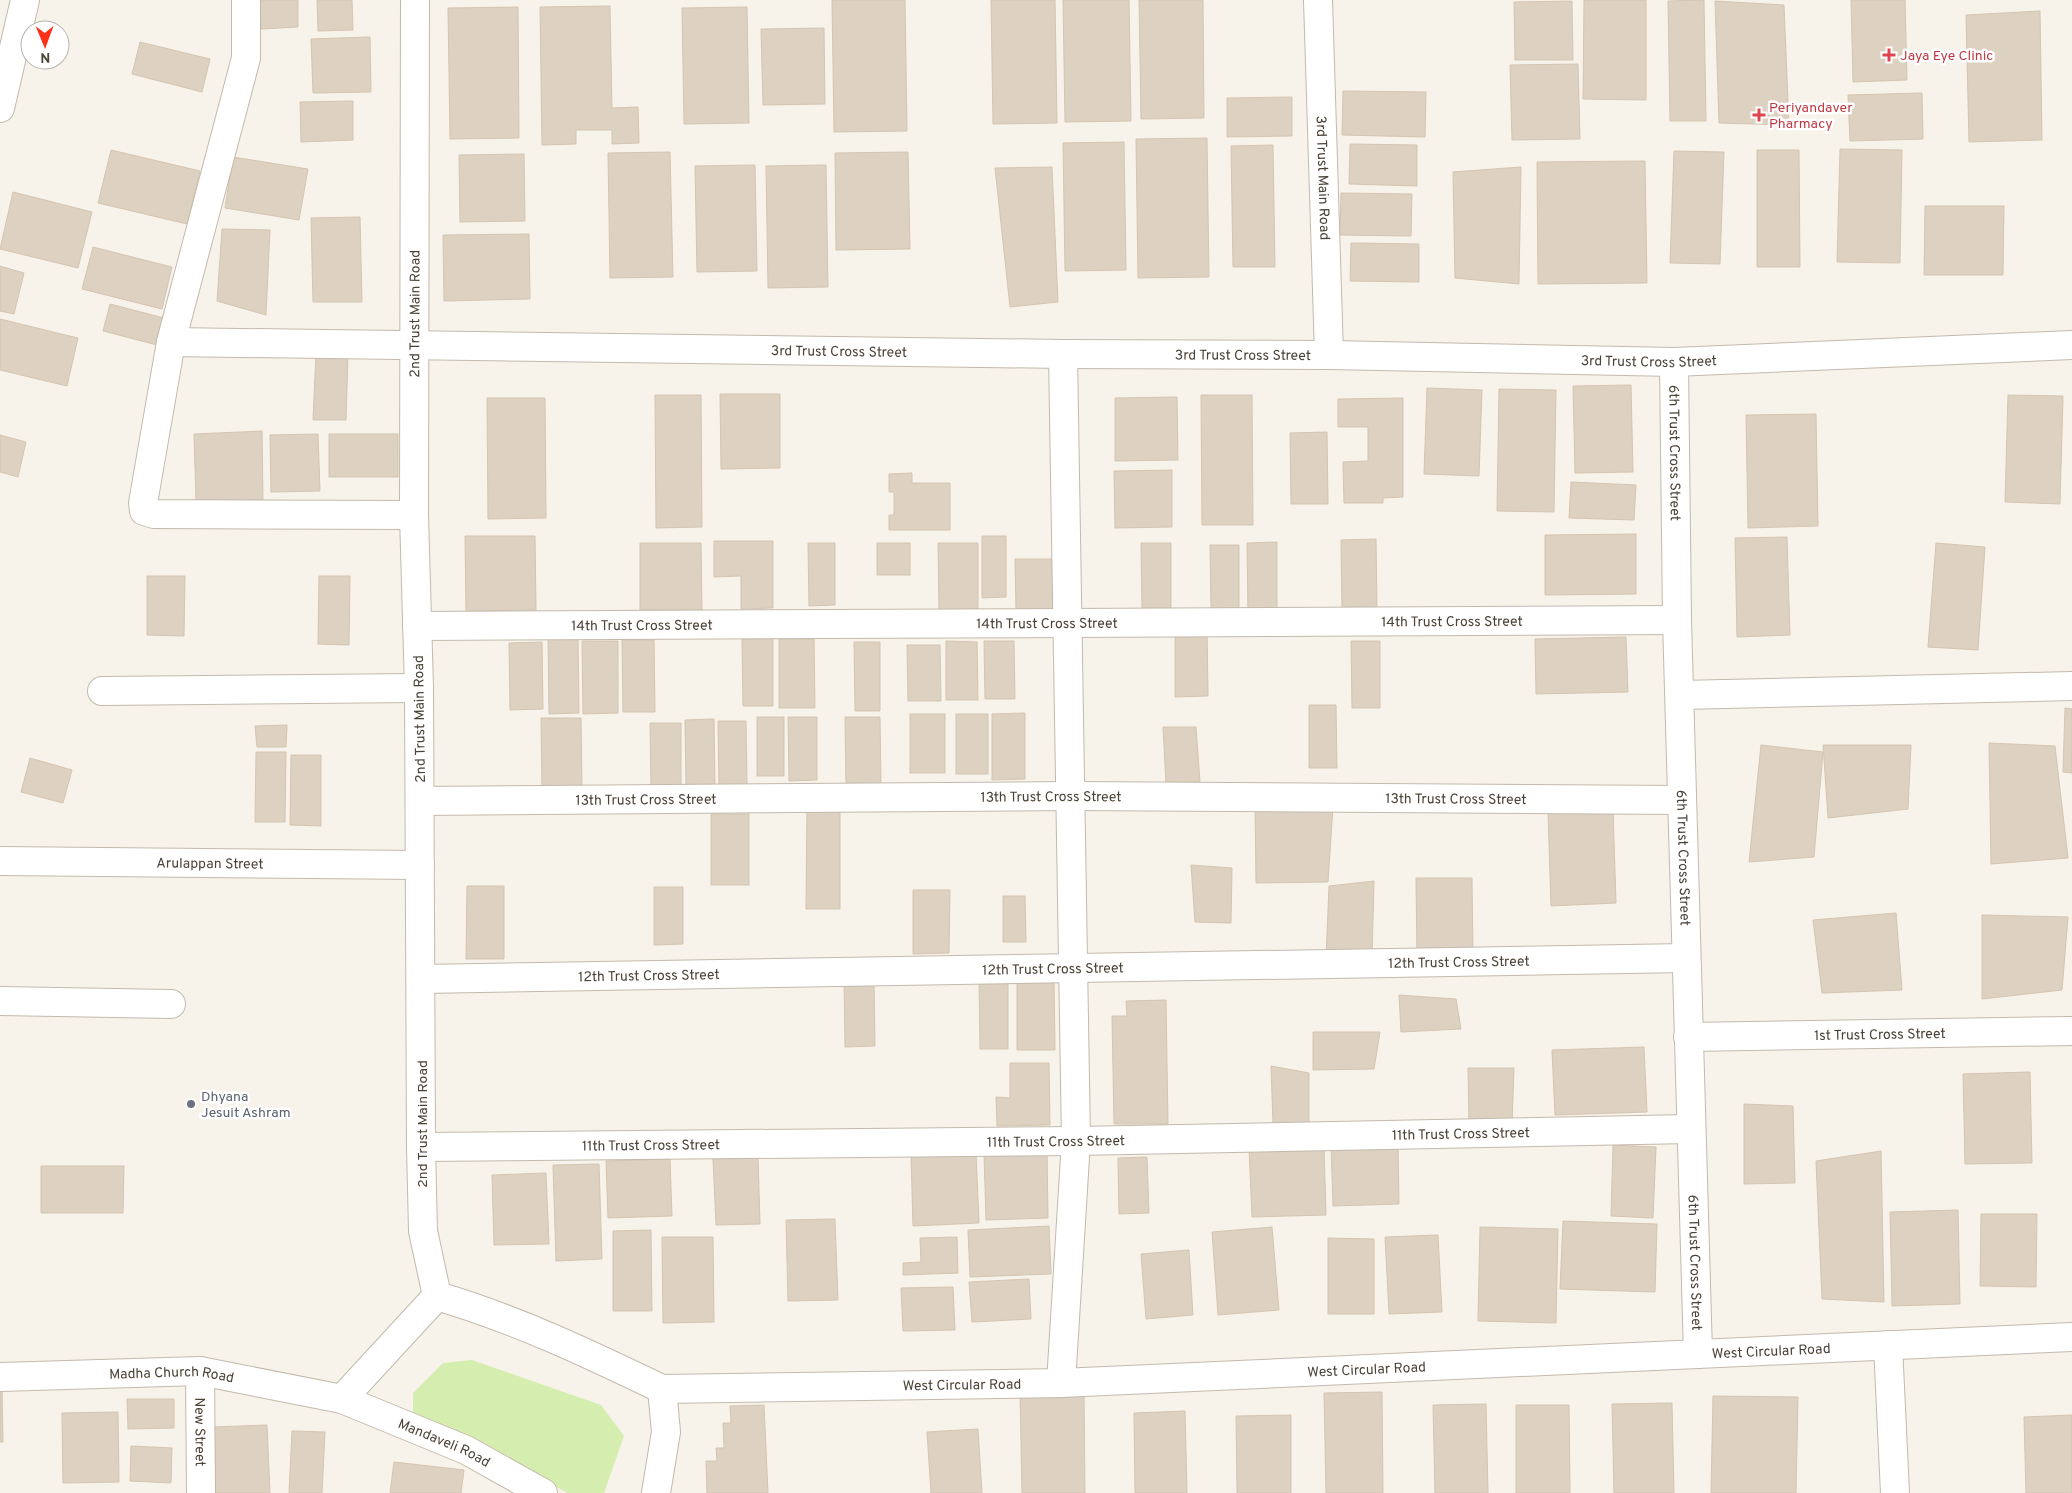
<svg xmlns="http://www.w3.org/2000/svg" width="2072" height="1493" font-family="Overpass,sans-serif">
  <rect width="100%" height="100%" fill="#f7f2ea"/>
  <path fill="#d5eeb0" d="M472,1360L601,1405L624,1436L604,1493H568L413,1412V1393L443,1363Z"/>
  <g fill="#ddd1c1" stroke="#d5c5b1">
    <path d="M260,0H298V27L261,29Z"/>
    <path d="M317,0H352L353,30L318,31Z"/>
    <path d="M832,0H905L907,131L834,132Z"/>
    <path d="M991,0H1055L1057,123L993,124Z"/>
    <path d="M1063,0H1129L1131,121L1065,122Z"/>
    <path d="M1139,0H1203L1204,118L1141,119Z"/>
    <path d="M1584,0H1646V100L1583,99Z"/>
    <path d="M1704,0L1706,121H1670L1668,1Z"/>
    <path d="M1851,0H1905L1907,80L1853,82Z"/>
    <path d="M1572,1L1573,60H1515L1514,2Z"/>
    <path d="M1715,1L1784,5L1789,125L1719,123Z"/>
    <path d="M610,6L612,108L638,107L639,143L612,144V130H576V144L542,145L540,7Z"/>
    <path d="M518,7L519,138L450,139L448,8Z"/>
    <path d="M747,7L749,123L684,124L682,8Z"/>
    <path d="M2040,11L2042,140L1969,142L1966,15Z"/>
    <path d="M824,28L825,104L763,105L761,29Z"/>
    <path d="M370,37L371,92L313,93L311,39Z"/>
    <path d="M140,42L210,59L202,92L132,74Z"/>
    <path d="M1578,64L1580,139L1512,140L1510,65Z"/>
    <path d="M1343,91L1426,92L1425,137L1342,135Z"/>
    <path d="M1922,93L1923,139L1850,141L1848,95Z"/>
    <path d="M1292,97V136L1227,137V98Z"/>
    <path d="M353,101V140L301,142L300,102Z"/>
    <path d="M1207,138L1209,277L1138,278L1136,139Z"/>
    <path d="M1124,142L1126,270L1065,271L1063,143Z"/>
    <path d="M1350,144L1417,145V186L1349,184Z"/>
    <path d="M1273,145L1275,267H1233L1231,146Z"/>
    <path d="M1840,149L1902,150L1900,263L1837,262Z"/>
    <path d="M111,150L200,171L187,224L98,203Z"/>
    <path d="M1757,150H1799L1800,267H1757Z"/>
    <path d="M1674,151L1724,152L1720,264L1670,263Z"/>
    <path d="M670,152L673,277L610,278L608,153Z"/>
    <path d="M908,152L910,249L836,250L835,153Z"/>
    <path d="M524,154L525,221L460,222L459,155Z"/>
    <path d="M233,157L308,169L299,220L225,208Z"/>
    <path d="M1645,161L1647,283L1538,284L1537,162Z"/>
    <path d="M755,165L757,271L697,272L695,166Z"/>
    <path d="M826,165L828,287L768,288L766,166Z"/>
    <path d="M1052,167L1058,302L1010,307L995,168Z"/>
    <path d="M1521,167L1519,284L1455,278L1453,172Z"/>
    <path d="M13,192L92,212L78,268L0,249Z"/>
    <path d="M1341,193L1412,194L1411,236L1340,235Z"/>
    <path d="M1925,206H2004L2003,275H1924Z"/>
    <path d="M360,217L362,302H313L311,218Z"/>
    <path d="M222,229L270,230L266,315L217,301Z"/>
    <path d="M529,234L530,299L444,301L443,235Z"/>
    <path d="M1351,243L1419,244V282L1350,281Z"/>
    <path d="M93,247L172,267L162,309L82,289Z"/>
    <path d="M0,266L24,273L14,314L0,311Z"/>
    <path d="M110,304L164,318L157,345L103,331Z"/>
    <path d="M0,319L78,338L67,386L0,370Z"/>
    <path d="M316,353L348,355L346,420H313Z"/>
    <path d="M1631,385L1633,472L1575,473L1573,386Z"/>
    <path d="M1427,388L1482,390L1479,476L1424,474Z"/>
    <path d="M1499,389L1556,390L1554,512L1497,511Z"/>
    <path d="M720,394H780V468L721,469Z"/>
    <path d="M655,395H701L702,527L656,528Z"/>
    <path d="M1201,395H1252L1253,525H1202Z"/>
    <path d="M2008,395L2063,396L2060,504L2005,502Z"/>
    <path d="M1177,397L1178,460L1115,461V398Z"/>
    <path d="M487,398H545L546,518L488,519Z"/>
    <path d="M1403,398V497L1383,498V503H1344L1343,462L1368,461V427H1338V399Z"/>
    <path d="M1816,414L1818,526L1748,528L1746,415Z"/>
    <path d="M262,431L263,500L196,502L194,434Z"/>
    <path d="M1327,432L1328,504H1291L1290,433Z"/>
    <path d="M318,434L320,491L271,492L270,435Z"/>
    <rect x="329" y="434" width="69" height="43"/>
    <path d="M0,435L26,442L18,477L0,472Z"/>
    <path d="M1172,470V527L1115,528L1114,471Z"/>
    <path d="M912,473V483H950V530H889V515H894V492H889V474Z"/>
    <path d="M1571,482L1636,485L1634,520L1569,518Z"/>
    <path d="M1636,534V594L1545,595V535Z"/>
    <path d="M465,536H535L536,610L466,611Z"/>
    <path d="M982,536H1006V597L982,598Z"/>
    <path d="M1787,537L1790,635L1737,637L1735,538Z"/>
    <path d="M1376,539L1377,610L1342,611L1341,540Z"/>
    <path d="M714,541H773V608L741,609V576L714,577Z"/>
    <path d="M1277,542V614H1248L1247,543Z"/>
    <path d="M640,543H701L702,610H640Z"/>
    <path d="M808,543H835V605L809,606Z"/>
    <rect x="877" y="543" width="33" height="32"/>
    <path d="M938,543H978V609L939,610Z"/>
    <path d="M1141,543H1171V608H1142Z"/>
    <path d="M1936,543L1985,547L1978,650L1928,647Z"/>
    <path d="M1210,545H1239V609H1211Z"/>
    <path d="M1015,559H1056V609L1016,610Z"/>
    <path d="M147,576H185L184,636L147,635Z"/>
    <path d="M319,576H350L349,645L318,644Z"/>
    <path d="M1175,628H1207L1208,696L1175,697Z"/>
    <path d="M1626,637L1628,692L1536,694L1535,639Z"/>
    <path d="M773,638V706H743L742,639Z"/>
    <path d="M548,639H578L579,713L549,714Z"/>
    <path d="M779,639H814L815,708H779Z"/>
    <path d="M622,640H654L655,712H623Z"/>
    <path d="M582,641H618V713L583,714Z"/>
    <path d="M946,641L977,642L978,700H946Z"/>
    <path d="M984,641H1014L1015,699H985Z"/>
    <path d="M1351,641H1380V708H1352Z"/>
    <path d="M542,642L543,709L510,710L509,643Z"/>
    <path d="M854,642H880V711H855Z"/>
    <path d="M907,645H940L941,701H908Z"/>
    <path d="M1309,705H1336L1337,768H1309Z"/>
    <path d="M2065,708L2072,709V773L2063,772Z"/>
    <path d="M1025,713V779L992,780V714Z"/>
    <rect x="910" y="714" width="35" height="59"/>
    <rect x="956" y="714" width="32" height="60"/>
    <rect x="757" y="717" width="27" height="59"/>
    <path d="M788,717H817V780L789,781Z"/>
    <path d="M845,717H880L881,785L846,786Z"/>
    <path d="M541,718H581L582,788L542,789Z"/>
    <path d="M714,719L715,787L686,786L685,720Z"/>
    <path d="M718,721H746L747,785L719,786Z"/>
    <path d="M650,723H681V785L651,786Z"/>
    <path d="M287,725L286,747H257L255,726Z"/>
    <path d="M1163,727H1196L1200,782L1166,784Z"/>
    <path d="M1989,743L2055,746L2068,858L1991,864Z"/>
    <path d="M1761,745L1823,752L1814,857L1749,862Z"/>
    <path d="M1823,745H1911L1908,809L1828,818Z"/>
    <path d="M256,752H286L285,822H255Z"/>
    <path d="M291,755H321V826L290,825Z"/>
    <path d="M30,758L72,770L63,803L21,792Z"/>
    <path d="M1255,802L1333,807L1328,882L1256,883Z"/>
    <path d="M807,805H840V909H806Z"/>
    <path d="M1613,809L1616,903L1551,906L1548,812Z"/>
    <rect x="711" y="814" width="38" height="71"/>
    <path d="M1191,865L1232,868L1231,923L1195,922Z"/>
    <path d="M1416,878H1472L1473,956L1417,957Z"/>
    <path d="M1374,881L1372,958L1326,959L1329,886Z"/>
    <path d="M467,886H504V959H466Z"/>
    <path d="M654,887H683V944L654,945Z"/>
    <path d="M913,890H950L949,953L913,954Z"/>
    <path d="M1003,896H1025L1026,942H1003Z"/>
    <path d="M1896,913L1902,990L1822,993L1813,920Z"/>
    <path d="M1982,915L2068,917L2062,990L1982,999Z"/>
    <path d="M1008,975V1049H980L979,976Z"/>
    <path d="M1054,980L1055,1050H1017V981Z"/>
    <path d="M844,981H874L875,1046L845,1047Z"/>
    <path d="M1399,995L1456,999L1461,1029L1401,1032Z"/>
    <path d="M1166,1000L1168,1124H1114L1112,1016H1127L1126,1001Z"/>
    <path d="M1313,1032H1380L1374,1069L1313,1070Z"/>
    <path d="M1644,1047L1647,1112L1555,1115L1552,1050Z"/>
    <path d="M1010,1063H1049L1050,1125L997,1126L996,1097L1010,1098Z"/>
    <path d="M1271,1066L1309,1073V1124L1273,1123Z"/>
    <path d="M1468,1068H1514L1512,1125H1469Z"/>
    <path d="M2030,1072L2032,1163L1965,1164L1963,1074Z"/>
    <path d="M1744,1104L1793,1106L1795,1183L1744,1184Z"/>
    <path d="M1398,1143L1399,1204L1333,1206L1331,1145Z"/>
    <path d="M1324,1145L1326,1215L1252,1217L1249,1148Z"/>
    <path d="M1613,1145L1656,1147L1653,1218L1611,1216Z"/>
    <path d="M1047,1151L1048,1218L986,1220L984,1153Z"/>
    <path d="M1881,1151L1884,1302L1822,1299L1816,1161Z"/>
    <path d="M976,1153L979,1223L913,1226L911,1155Z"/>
    <path d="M758,1157L760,1224L716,1225L713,1159Z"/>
    <path d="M1147,1157L1149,1213L1119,1214L1118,1158Z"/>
    <path d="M670,1159L672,1216L608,1218L606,1161Z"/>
    <path d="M599,1164L602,1259L556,1261L553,1165Z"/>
    <path d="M41,1166H124L123,1213H41Z"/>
    <path d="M546,1173L549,1244L494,1245L492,1175Z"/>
    <path d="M1958,1210L1960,1304L1892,1306L1890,1212Z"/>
    <path d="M1981,1214H2037L2036,1287L1980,1286Z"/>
    <path d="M835,1219L838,1300L788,1301L786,1220Z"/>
    <path d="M1563,1221L1657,1224L1655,1292L1560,1289Z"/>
    <path d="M1049,1226L1051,1274L970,1277L968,1230Z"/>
    <path d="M1272,1227L1279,1310L1218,1315L1212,1232Z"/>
    <path d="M1480,1227L1558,1229L1556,1323L1478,1321Z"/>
    <path d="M651,1230L652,1311H613V1231Z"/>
    <path d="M1438,1235L1442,1312L1389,1314L1385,1237Z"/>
    <path d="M662,1237H713L714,1322L663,1323Z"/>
    <path d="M957,1237L958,1273L903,1275V1263L921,1262L920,1238Z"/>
    <path d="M1328,1238L1374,1239V1314H1328Z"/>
    <path d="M1189,1250L1193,1315L1146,1319L1141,1254Z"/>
    <path d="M1029,1279L1031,1319L972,1322L969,1282Z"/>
    <path d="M953,1287L955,1330L903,1331L901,1288Z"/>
    <path d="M0,1389H2L3,1442H0Z"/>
    <path d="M1382,1392L1383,1493H1326L1324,1393Z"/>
    <path d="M1084,1393L1085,1493H1022L1020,1394Z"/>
    <path d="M1713,1396L1798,1397L1796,1493H1711Z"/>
    <path d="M127,1399H174V1428L128,1429Z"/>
    <path d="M1672,1403L1674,1493H1614L1612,1404Z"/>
    <path d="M1486,1404L1488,1493H1435L1433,1405Z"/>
    <path d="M764,1405L768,1493H707L706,1461H717L716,1448H724L723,1423H731L730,1406Z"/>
    <path d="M1516,1405H1569L1570,1493H1516Z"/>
    <path d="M1185,1411L1187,1493H1135L1134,1413Z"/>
    <path d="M118,1412L119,1482L63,1483L62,1413Z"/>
    <path d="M1291,1415V1493H1237L1236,1416Z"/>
    <path d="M2072,1415V1493H2026L2024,1417Z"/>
    <path d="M267,1425L270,1493H215L212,1427Z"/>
    <path d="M978,1429L982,1493H931L927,1432Z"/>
    <path d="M292,1431L325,1432L322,1493H289Z"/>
    <path d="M131,1446L172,1448L171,1483L130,1481Z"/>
    <path d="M394,1462L464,1470L461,1493H390Z"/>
  </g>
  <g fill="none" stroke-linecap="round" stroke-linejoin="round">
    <g stroke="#c3baac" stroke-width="30">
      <g id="minor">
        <path d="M246,0V58L171,342L143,503L144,511L154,514L414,515"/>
        <path id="s1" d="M1318,0L1329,355"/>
        <path d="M0,108L25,0"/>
        <path id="s2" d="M171,342L1063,354L1329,355L1674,362L2072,345"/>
        <path id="s3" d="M1674,362L1677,620L1698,1354"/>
        <path id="s4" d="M417,626L1677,620"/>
        <path d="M102,691L419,688"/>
        <path d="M1680,695L2072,686"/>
        <path id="s5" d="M420,801L1071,796L1682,800"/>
        <path id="s6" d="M0,861L420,865"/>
        <path id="s7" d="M421,979L1686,958"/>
        <path d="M0,1001L171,1004"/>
        <path id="s8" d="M1688,1037L2072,1031"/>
        <path id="s9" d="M421,1147L1076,1141L1690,1129"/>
        <path d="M437,1296C516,1319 589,1354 662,1389L666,1432L656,1493"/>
        <path d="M1888,1345L1895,1493"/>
        <path id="s10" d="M200,1371L201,1493"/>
        <path id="s11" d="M0,1377L200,1371L342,1399L466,1450L543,1493"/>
        <path d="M1061,1383L1076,1141L1063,354"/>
        <path id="s12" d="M662,1389L1061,1383L2072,1337"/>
        <path id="s13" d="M342,1399L437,1296L423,1231L421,1147L419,688L414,515L415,0"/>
      </g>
    </g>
    <use href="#minor" stroke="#fff" stroke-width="28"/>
  </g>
  <g fill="#e0444e" stroke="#fff" stroke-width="2">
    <path d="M1886.5 47.5h5v5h5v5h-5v5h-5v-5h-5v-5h5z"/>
    <path d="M1756.5 107.5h5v5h5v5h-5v5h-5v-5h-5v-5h5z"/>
  </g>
  <circle fill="#6b7280" stroke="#fff" stroke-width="2" cx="191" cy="1104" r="5"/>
  <g text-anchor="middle" stroke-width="5" stroke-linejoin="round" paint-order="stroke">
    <g font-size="14" fill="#be3a42" stroke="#fff" text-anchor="start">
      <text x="1900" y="60">Jaya Eye Clinic</text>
      <text x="1769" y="112">Periyandaver<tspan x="1769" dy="16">Pharmacy</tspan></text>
    </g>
    <g font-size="14" fill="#4c4337" stroke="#fff">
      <text dy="5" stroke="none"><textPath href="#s1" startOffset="178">3rd Trust Main Road</textPath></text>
      <text dy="5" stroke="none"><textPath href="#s13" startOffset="1124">2nd Trust Main Road</textPath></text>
      <text dy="5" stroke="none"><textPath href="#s2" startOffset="668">3rd Trust Cross Street</textPath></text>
      <text dy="5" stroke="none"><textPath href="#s2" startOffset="1072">3rd Trust Cross Street</textPath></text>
      <text dy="5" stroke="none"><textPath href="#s2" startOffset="1478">3rd Trust Cross Street</textPath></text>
      <text dy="5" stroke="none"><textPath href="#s3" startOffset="91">6th Trust Cross Street</textPath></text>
      <text dy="5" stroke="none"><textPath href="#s4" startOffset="1035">14th Trust Cross Street</textPath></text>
      <text dy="5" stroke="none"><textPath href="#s4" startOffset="630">14th Trust Cross Street</textPath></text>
      <text dy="5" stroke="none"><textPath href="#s4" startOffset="225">14th Trust Cross Street</textPath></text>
      <text transform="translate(419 719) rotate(-91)" y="5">2nd Trust Main Road</text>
      <text dy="5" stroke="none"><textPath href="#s5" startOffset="631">13th Trust Cross Street</textPath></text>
      <text dy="5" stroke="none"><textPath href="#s5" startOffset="1036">13th Trust Cross Street</textPath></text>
      <text dy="5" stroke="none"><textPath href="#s5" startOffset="226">13th Trust Cross Street</textPath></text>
      <text dy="5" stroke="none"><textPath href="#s3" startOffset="496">6th Trust Cross Street</textPath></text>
      <text dy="5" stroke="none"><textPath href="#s6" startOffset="210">Arulappan Street</textPath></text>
      <text dy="5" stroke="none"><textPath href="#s7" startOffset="1038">12th Trust Cross Street</textPath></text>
      <text dy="5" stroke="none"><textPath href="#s7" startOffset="632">12th Trust Cross Street</textPath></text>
      <text dy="5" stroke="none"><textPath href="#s7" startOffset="228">12th Trust Cross Street</textPath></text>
      <text dy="5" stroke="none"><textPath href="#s8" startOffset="192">1st Trust Cross Street</textPath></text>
      <text transform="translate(422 1124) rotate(-90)" y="5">2nd Trust Main Road</text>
      <text dy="5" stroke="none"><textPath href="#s9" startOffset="1040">11th Trust Cross Street</textPath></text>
      <text dy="5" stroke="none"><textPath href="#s9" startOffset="635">11th Trust Cross Street</textPath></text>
      <text dy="5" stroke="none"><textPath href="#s9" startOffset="230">11th Trust Cross Street</textPath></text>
      <text dy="5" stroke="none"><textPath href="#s3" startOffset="901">6th Trust Cross Street</textPath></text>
      <text dy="5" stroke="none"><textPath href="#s12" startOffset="1110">West Circular Road</textPath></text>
      <text dy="5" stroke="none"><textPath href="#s12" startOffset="705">West Circular Road</textPath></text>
      <text dy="5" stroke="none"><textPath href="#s11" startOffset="172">Madha Church Road</textPath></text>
      <text dy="5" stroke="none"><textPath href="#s12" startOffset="300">West Circular Road</textPath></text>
      <text dy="5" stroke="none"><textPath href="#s10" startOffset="61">New Street</textPath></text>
      <text dy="5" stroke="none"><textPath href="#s11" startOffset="456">Mandaveli Road</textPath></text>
    </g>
    <g font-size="14" fill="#5b616d" stroke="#fff" text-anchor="start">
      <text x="201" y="1101">Dhyana<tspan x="201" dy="16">Jesuit Ashram</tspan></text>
    </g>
  </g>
  <g transform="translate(45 45) rotate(179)"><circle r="24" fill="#ffffff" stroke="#b7b4af"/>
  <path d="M0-4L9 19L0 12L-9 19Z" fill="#ff3019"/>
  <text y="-8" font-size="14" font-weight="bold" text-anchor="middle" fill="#4c4337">N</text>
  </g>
</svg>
